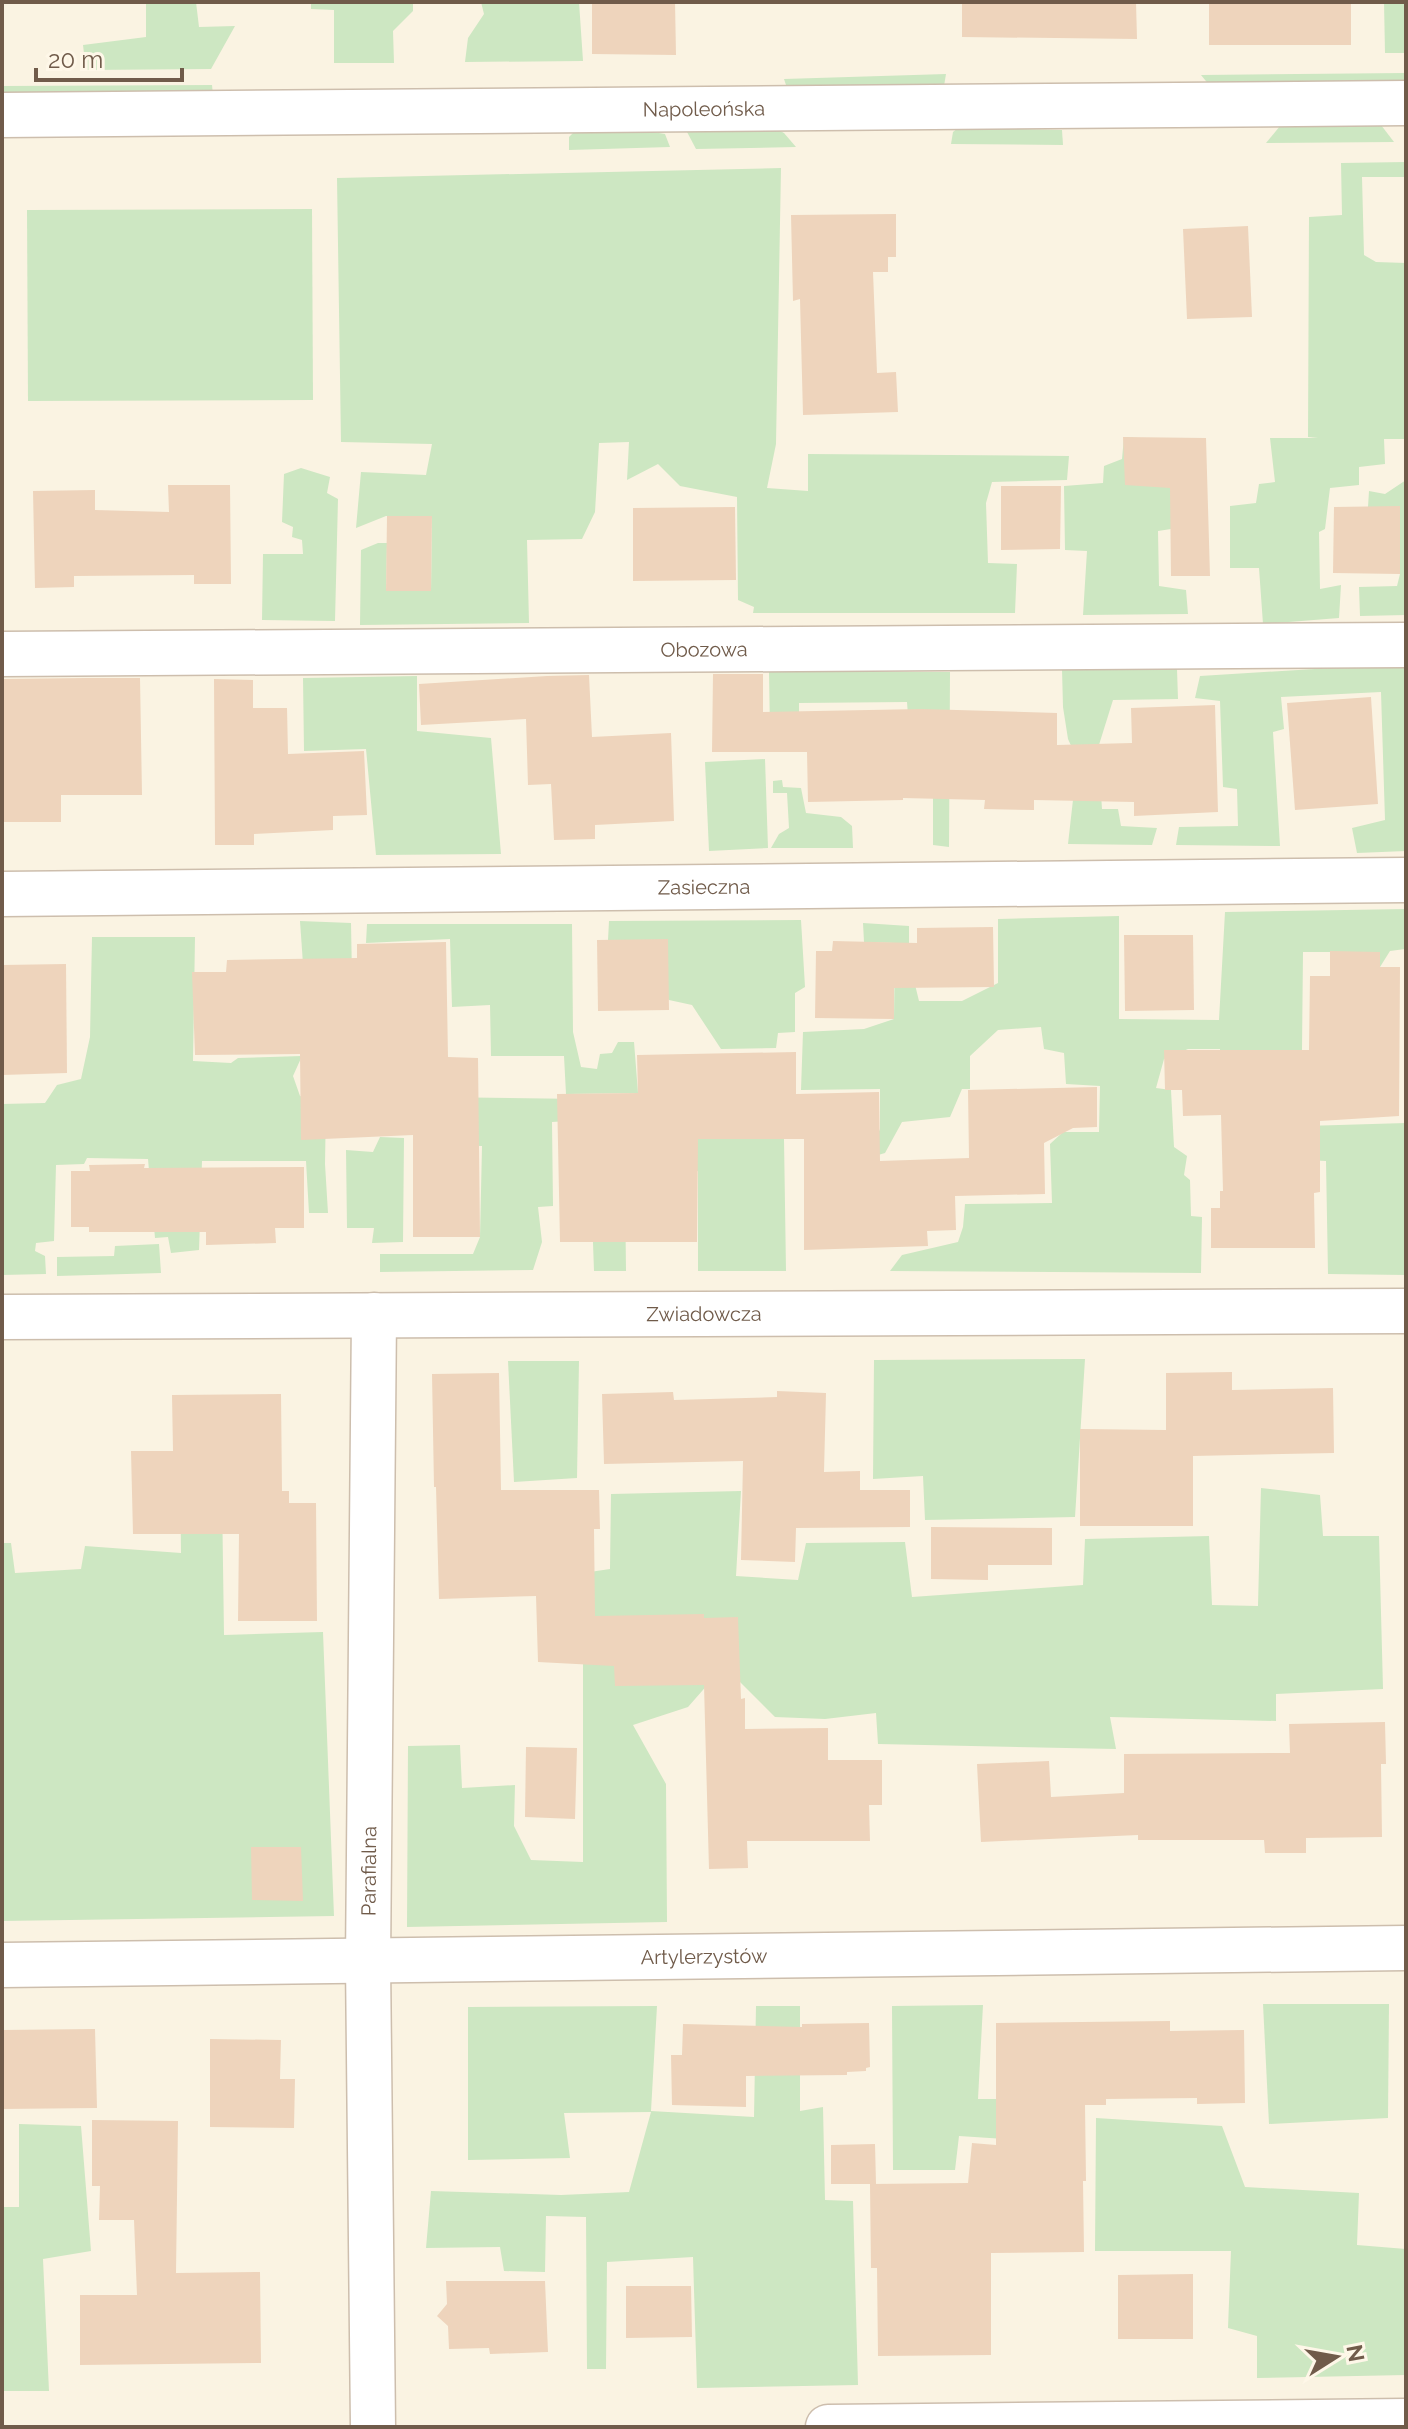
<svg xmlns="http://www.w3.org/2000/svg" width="1408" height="2429" font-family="Raleway,sans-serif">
  <rect width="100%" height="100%" fill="#faf3e2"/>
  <g fill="#cde7c2">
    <path d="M146,2H196L199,27L235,26L211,69L86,70L83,45L146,37Z"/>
    <path d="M311,2H413V11L393,31L394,63H334V10L311,9Z"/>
    <path d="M481,2H579L583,61L465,62L468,38L484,14Z"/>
    <path d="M1384,2H1406V53H1385Z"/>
    <path d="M1406,73V83L1210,86L1201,75Z"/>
    <path d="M946,74L944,86L787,88L784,79Z"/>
    <path d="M212,85L213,95L2,96V86Z"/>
    <path d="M1375,122L1381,125L1394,142L1266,143L1280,126Z"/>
    <path d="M958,128L1062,130L1063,145L951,144L953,132Z"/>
    <path d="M686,130H778L784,133L796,147L696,149Z"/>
    <path d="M573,133H659L665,134L670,147L569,150V137Z"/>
    <path d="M1406,162V177H1362L1364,255L1376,262L1406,263V439H1384L1385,464L1359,467V485L1330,488L1325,529L1319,532L1320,589L1341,585L1339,618L1263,624L1259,568H1230V506L1256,503L1259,484L1275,482L1270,438H1318L1308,437L1309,217L1342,215L1341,163Z"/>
    <path d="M781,168L776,444L767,488L808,491V454L1069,456L1067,480L992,482L986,503L988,563L1017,564L1015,613H753L754,607L738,600L737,497L680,486L658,464L627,480L629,442L599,443L595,512L582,539L527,540L529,623L360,625L361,550L378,543H387L386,591H431L432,517L386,516L356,528L361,472L426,475L432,444L341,442L337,178Z"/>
    <path d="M312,209L313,400L28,401L27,210Z"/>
    <path d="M1124,437L1154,439L1181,473L1171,529L1158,531L1159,586L1186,590L1188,614L1083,615L1087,551L1065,550L1064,486L1103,483L1104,466L1122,459Z"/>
    <path d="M301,468L330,477L327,493L338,499L335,621L262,620L263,554H303L302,540L292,537L293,527L282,522L284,474Z"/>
    <path d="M1406,480V615L1360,616L1359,587L1397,586L1400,574L1368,507L1369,491L1385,494Z"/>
    <path d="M1379,665H1406V851L1357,853L1352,828L1385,820L1381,692L1281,697L1284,729L1273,732L1280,846L1176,845L1179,827L1238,826L1237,789L1223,787L1220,701L1195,698L1200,676Z"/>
    <path d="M1062,669H1177L1178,699L1113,700L1098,748L1102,809H1118L1121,826L1157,828L1152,845L1068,844L1074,791L1073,750L1068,739L1063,707Z"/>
    <path d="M769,672H950L949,847L933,845V791L909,729L907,702L799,703V730L770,731Z"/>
    <path d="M417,676V731L491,738L501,854L376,855L366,749L304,751L303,678Z"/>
    <path d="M765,759L768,848L709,851L705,762Z"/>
    <path d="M782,780L783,787L801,788L806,813L841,817L852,826L853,848H771L779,834L789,828L787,793H773V781Z"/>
    <path d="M1406,909V987L1405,949L1390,951L1380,967V952H1303L1302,1050H1263L1221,1074L1220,1049H1188L1164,1059L1156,1088L1171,1090L1174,1147L1187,1156L1184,1175L1190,1180L1191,1216L1202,1217L1201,1273L890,1271L902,1255L958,1242L963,1227L965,1204L1052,1203L1050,1144L1063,1132H1099L1100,1086L1066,1084L1064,1053L1044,1049L1041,1027L998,1030L970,1056V1089H962L950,1117L902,1122L885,1153L868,1158L880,1129V1089L801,1090L803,1032L864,1029L894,1019L895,943L864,942L863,923L909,926V960L919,1001H962L998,983V919L1119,916V1019L1219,1020L1225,912Z"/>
    <path d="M801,920L805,987L795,993V1032L778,1033L776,1048L721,1049L692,1005L669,1000L608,940L609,921Z"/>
    <path d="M300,921L351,923L353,1031L307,1021Z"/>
    <path d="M367,924H572L573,1032L581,1067L597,1069L600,1054L612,1053L618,1042H634L638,1093L566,1094L564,1056H491L490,1005L452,1007L450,939L366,943Z"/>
    <path d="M92,937H195L193,1061L231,1063L238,1058L302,1056L293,1076L300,1096L326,1104L325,1164L328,1213H309L306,1161H202L199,1250L171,1253L168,1237L155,1238L148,1159L87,1158L84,1164L56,1165L54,1241L36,1243L35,1251L45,1256L46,1274L2,1275V1104L45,1103L57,1085L81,1079L90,1037Z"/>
    <path d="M434,1097L582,1099L583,1120L552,1122L553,1206L538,1207L542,1242L533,1270L380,1272V1254H473L480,1237L482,1146L431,1145Z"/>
    <path d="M1406,1123V1275L1328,1274L1326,1161L1307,1160L1305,1126Z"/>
    <path d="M615,1130L750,1136L760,1139H784L786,1271H698V1171L625,1187L626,1271H594L591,1187Z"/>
    <path d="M380,1137L404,1138L403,1242L372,1243L374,1228H347L346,1150L373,1152Z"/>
    <path d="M159,1244L161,1273L57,1276V1257L114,1256L115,1246Z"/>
    <path d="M1085,1359L1075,1517L925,1520L923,1476L873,1479L874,1360Z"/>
    <path d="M508,1361H579L577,1478L514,1482Z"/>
    <path d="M180,1465L222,1494L224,1635L323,1632L334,1916L2,1921V1543H11L15,1573L81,1569L85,1546L181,1553Z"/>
    <path d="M1261,1488L1320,1495L1323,1536H1379L1383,1689L1276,1694V1721L1110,1717L1116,1749L878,1744L876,1713L825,1719L775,1717L724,1666L688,1707L633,1725L666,1784L667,1922L407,1927L408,1746L460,1745L462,1788L515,1785L514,1826L531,1860L583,1862V1573L610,1569L611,1494L741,1491L736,1576L798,1580L806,1543L905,1542L912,1597L1083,1585L1085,1539L1209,1536L1212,1605L1258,1606Z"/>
    <path d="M1263,2004H1389L1388,2118L1269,2124Z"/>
    <path d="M983,2005L978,2099H1030L1005,2139L959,2136L955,2170H893L892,2006Z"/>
    <path d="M657,2006L651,2111L754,2117L756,2006H800V2111L823,2107L825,2200L853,2201L858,2385L697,2388L693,2257L607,2262L606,2369H587L586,2217L546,2216L545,2272L504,2271L500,2247L426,2248L431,2191L561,2195L629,2192L651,2112L564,2113L570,2158L468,2160V2007Z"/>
    <path d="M1096,2118L1222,2126L1245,2187L1359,2193L1357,2245L1406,2249V2375L1257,2378V2336L1228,2328L1231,2251H1095Z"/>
    <path d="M19,2124L81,2126L91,2251L43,2259L49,2391H2V2207H19Z"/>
  </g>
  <g fill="#eed4bc">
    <path d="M592,2H675L676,55L592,54Z"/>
    <path d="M962,2H1136L1137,39L962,37Z"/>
    <rect x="1209" y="2" width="142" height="43"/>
    <path d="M896,214V257H888V272H873L877,373L896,372L898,412L803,415L800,299L793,301L791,215Z"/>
    <path d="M1248,226L1252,317L1187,319L1183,229Z"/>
    <path d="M1123,437L1206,438L1210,576H1171L1170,488L1125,485Z"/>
    <path d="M168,485H230L231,584H194V575L74,576V587L35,588L33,491L95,490V510L169,512Z"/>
    <path d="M1001,486H1061L1060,549L1001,550Z"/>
    <path d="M1400,506V574L1333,573L1334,507Z"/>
    <path d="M735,507L736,580L633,581V508Z"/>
    <path d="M387,516H432L431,591H386Z"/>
    <path d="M713,674H763V712L922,709L1057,713V745L1132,743L1131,708L1215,705L1218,812L1134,816V802L1034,800V810L984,809L985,800L903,798V800L808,802L807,752H712Z"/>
    <path d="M589,675L592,737L671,733L674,821L595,825V839L554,840L551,784L528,785L526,719L421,725L419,684L547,676Z"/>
    <path d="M86,678H140L142,795H61V822H2V679Z"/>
    <path d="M214,679L253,680V708H287L288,754L364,751L367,815L333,816V830L254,834V845H215Z"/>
    <path d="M1371,697L1378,804L1295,810L1287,703Z"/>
    <path d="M993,927L994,987L894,988V1019L815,1018L816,951H832L833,941L917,943V928Z"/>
    <path d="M1124,935H1193L1194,1010L1125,1011Z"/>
    <path d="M668,939L669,1010L598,1011L597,940Z"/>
    <path d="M446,942L448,1057L478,1058L480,1237H413V1135L301,1140L300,1054L195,1055L192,972H226L227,960L357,958V944Z"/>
    <path d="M1330,951L1380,952V967H1400L1399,1116L1320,1121V1192L1314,1193L1315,1248H1211V1208H1220V1191H1223L1221,1115L1183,1116L1182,1090H1165L1164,1050H1309L1310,976H1330Z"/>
    <path d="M66,964L67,1073L2,1075V965Z"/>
    <path d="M796,1052V1094L879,1092L880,1161L969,1158L968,1090L1097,1087V1127L1073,1128L1044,1143L1045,1194L955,1196L956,1230L927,1231L928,1246L804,1250V1139H698L697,1242H560L557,1094L638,1093L637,1055Z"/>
    <path d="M145,1164L144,1168L304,1167V1228H275L276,1243L206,1245V1232H89V1227H71V1171H90L89,1165Z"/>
    <path d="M1232,1372V1390L1333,1388L1334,1453L1193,1456V1526H1080V1429L1166,1430V1373Z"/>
    <path d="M499,1373L501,1490H599L600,1529H594L595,1616L704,1614V1618L738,1617L741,1699L745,1698V1729L828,1728V1760H882V1805H869L870,1841H747L748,1868L709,1869L704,1685L615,1686L614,1666L538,1662L536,1596L439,1599L436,1487H434L432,1374Z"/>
    <path d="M777,1391L826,1393L824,1472L860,1471V1490H910V1527L796,1528L795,1562L741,1560L743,1461L604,1464L602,1394L673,1392L674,1400L777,1397Z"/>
    <path d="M281,1394L282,1491H289V1503H316L317,1621H238L239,1534H133L131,1451H173L172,1395Z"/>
    <path d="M931,1527L1052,1528V1565H988V1580L931,1579Z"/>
    <path d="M1385,1722L1386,1764H1381L1382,1837L1306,1838V1853H1265L1264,1840H1138V1835L981,1842L977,1764L1049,1761L1051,1797L1124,1793V1754L1290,1753L1289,1724Z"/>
    <path d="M526,1747L577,1748L575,1819L525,1817Z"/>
    <path d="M251,1847H301L303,1901L252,1900Z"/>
    <path d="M1170,2021V2031L1244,2030L1245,2103L1197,2104V2098L1106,2099V2105H1085L1086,2181H1083L1084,2252L991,2253V2355L878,2356L877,2268H871L870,2184L968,2183L972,2143L996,2145V2023Z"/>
    <path d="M869,2023L870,2067L866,2068V2071L847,2072V2075L746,2076V2107L672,2105L671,2055H682L683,2024L802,2027V2024Z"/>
    <path d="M95,2029L97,2108L2,2109V2030Z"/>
    <path d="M210,2039L281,2040L280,2079H295L294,2128L210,2127Z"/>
    <path d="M92,2120L178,2121L176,2273L260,2272L261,2363L80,2365V2295H137L134,2220H99L100,2186H92Z"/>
    <path d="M875,2144L876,2184H831V2145Z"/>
    <path d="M1193,2274V2339H1118V2275Z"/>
    <path d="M446,2281H545L548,2352L490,2354L489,2348L449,2349L448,2326L437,2316L447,2304Z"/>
    <path d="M626,2286H691L692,2337L626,2338Z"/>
  </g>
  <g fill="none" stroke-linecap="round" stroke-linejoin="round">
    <g stroke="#cdbead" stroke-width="47">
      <g id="minor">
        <path id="s1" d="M2,115L1406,103"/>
        <path id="s2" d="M2,654L1406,645"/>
        <path id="s3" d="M2,894L1406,880"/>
        <path id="s4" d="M2,1317L1406,1311"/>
        <path id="s5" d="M2,1965L1406,1948"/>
        <path id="s6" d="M373,2427L368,1962L374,1315"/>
        <path d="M828,2427L1406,2421"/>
      </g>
    </g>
    <use href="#minor" stroke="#fff" stroke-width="44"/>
  </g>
  <g text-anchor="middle" stroke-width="7" stroke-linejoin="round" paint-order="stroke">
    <g font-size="20" fill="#705b4a" stroke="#fef7e8">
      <text dy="7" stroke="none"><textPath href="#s1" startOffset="702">Napoleońska</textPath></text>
      <text dy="7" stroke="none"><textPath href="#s2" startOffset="702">Obozowa</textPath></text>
      <text dy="7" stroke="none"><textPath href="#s3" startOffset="702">Zasieczna</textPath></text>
      <text dy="7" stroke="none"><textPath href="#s4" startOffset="702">Zwiadowcza</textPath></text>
      <text dy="7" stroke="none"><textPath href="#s6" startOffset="556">Parafialna</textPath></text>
      <text dy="7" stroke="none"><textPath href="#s5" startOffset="702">Artylerzystów</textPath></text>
    </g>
  </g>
  <rect width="1408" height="2429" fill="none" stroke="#705b4a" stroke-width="8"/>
  <g transform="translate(1336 2357) rotate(79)" stroke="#fef7e8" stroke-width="6" paint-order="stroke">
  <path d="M0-6L14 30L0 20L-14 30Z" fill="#705b4a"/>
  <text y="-12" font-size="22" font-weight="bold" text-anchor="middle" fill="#705b4a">N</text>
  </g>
  <path d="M36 68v12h146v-12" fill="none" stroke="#705b4a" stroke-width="4"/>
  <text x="48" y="68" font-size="24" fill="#705b4a" stroke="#fef7e8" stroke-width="6" paint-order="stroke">20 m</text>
</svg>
